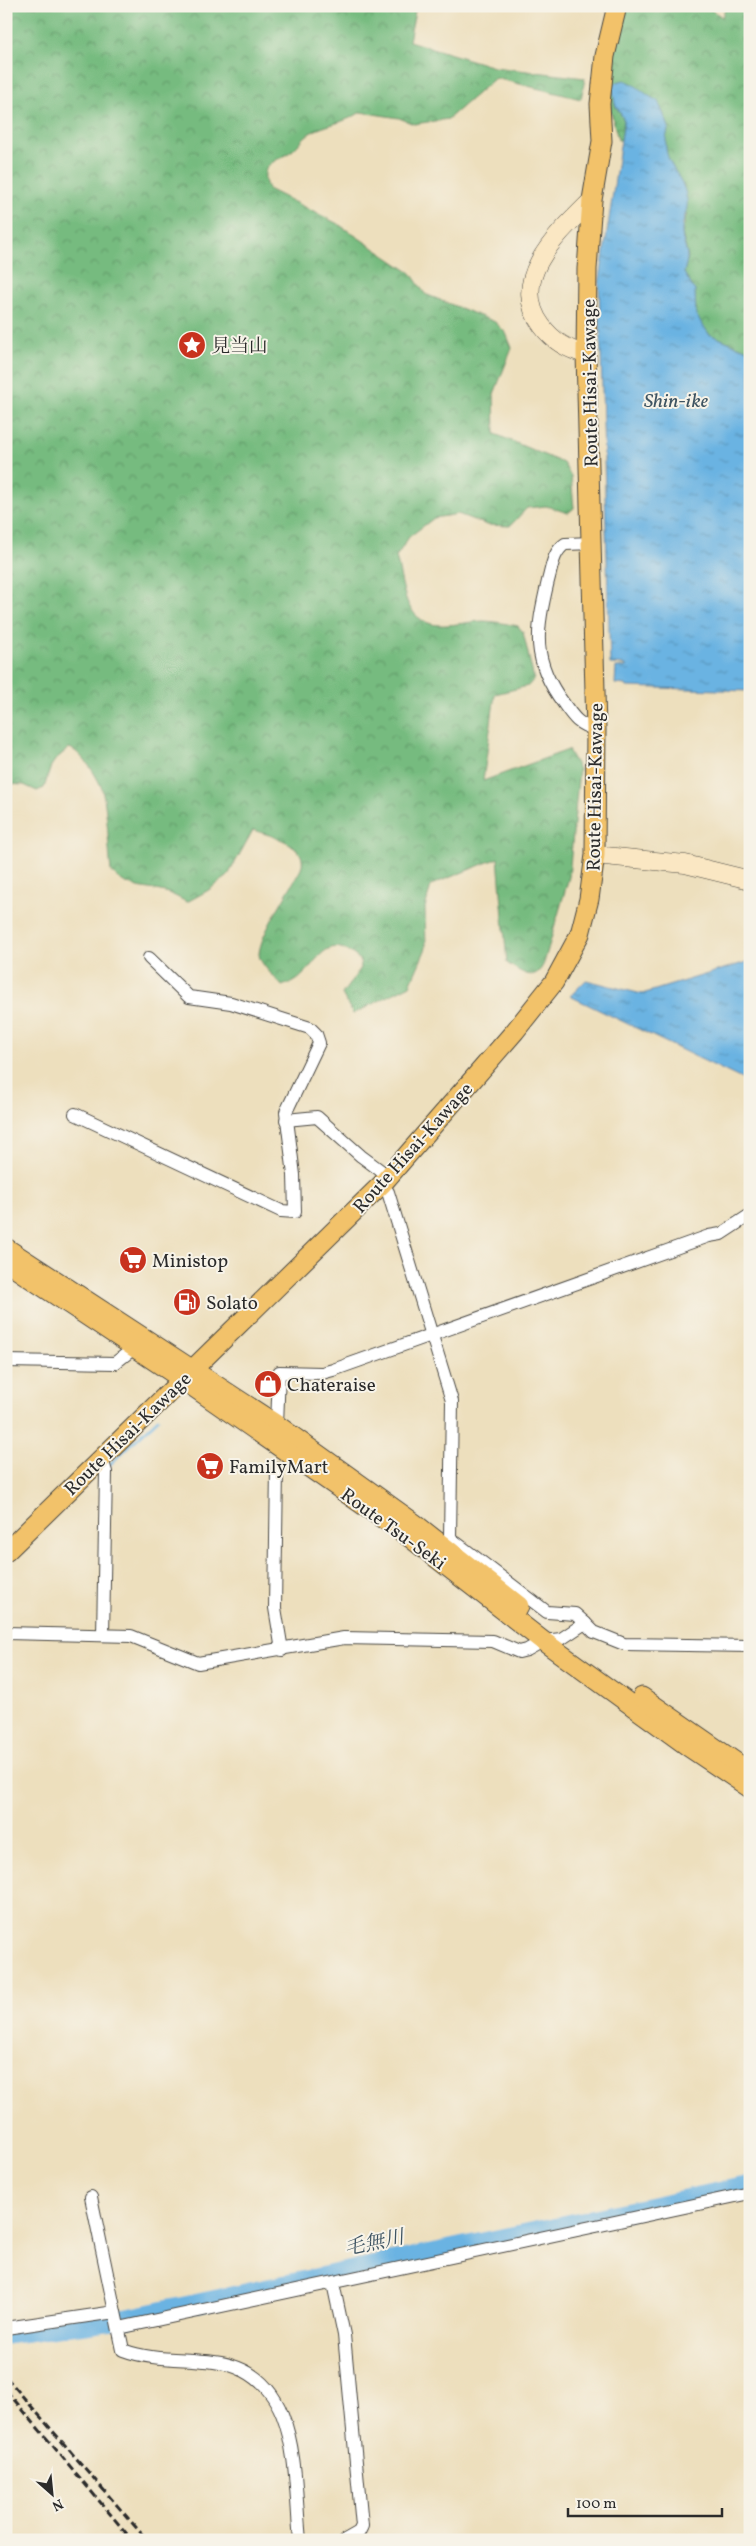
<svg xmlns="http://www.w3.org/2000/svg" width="756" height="2546" font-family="Vollkorn,'Noto Serif JP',serif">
  <defs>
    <pattern id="forest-crowns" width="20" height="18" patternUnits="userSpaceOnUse" patternTransform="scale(1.25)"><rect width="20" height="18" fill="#76bb7f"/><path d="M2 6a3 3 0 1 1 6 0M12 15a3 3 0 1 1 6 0" fill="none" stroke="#619868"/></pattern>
    <pattern id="water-ripples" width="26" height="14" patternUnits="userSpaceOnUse" patternTransform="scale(1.25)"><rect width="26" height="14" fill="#6ab3e2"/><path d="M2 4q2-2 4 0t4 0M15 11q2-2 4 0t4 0" fill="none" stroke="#5792b7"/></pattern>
  </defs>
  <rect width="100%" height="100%" fill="#f7f3e8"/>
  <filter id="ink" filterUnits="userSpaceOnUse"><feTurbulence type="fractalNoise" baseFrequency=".02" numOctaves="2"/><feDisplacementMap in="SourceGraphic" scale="10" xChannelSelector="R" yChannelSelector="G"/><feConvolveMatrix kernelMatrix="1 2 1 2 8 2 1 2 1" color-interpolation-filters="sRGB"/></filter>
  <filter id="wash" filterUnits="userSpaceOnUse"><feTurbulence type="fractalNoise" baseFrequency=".0096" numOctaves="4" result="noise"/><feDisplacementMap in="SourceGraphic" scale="20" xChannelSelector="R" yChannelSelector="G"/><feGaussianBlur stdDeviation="1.12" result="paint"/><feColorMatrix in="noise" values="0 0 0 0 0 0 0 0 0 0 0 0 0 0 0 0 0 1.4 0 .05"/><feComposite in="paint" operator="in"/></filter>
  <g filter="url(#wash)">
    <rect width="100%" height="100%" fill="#eddfbd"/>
    <g fill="url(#forest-crowns)" stroke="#507355">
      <path d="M6,6H416L409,41L494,67L585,78L581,99L495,78L448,119L414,124L399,118L361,112C343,124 325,124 310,133C303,137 299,145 293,150C276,163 257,162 268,189L338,224L411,273L425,294L495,322L506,333L512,348L494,394L495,434L563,463L571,476L574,508L568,513L546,506L527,508L510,526L487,525L458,514L434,518L409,537L396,557C400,570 403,598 411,609C428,635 457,622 483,621C494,621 507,624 518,626L523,632L534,679L528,686L495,694L483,781L568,750L579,769L569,877L544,963C535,984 521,972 507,963L498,858L431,885L425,908L426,948L410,985L353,1014L342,994L361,968L360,960C325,928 318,965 297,980C293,983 286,984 282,986C276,978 259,964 259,954C260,934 291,888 301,869C310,844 271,836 253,830L227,877L207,891L187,902C180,899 173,894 165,892C145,887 125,889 111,871C108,847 108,812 102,789C98,777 81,751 69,748L56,759L51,766L44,788L37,791L24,785L6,784Z"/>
      <path d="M625,6H706L722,17L726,6H750V351L709,334L696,315L695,291L684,273L688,257L682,233L687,213L678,177L667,160L665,138L669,127L658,101L644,95L630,82L615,104L624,120L621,140H618L609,103L607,82Z"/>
    </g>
    <g fill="url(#water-ripples)" stroke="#4a6f86">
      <path d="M624,80C637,84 646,96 658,101L669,127C657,162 682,169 687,199C689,211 681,221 682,233C682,241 686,247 687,255C688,260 685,267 684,273L695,291L696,315L709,334L750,351V691L627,687L626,685L615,684L616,667H626V665L610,664L599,285L624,120L615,104L612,87L617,82Z"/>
      <path d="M750,961V1083L570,996L586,980L642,994Z"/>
    </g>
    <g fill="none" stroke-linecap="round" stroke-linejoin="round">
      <path stroke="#6ab3e2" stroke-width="3" d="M107,1467L158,1419"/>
      <path stroke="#6ab3e2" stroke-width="19" d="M6,2335L128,2318L750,2185"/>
    </g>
  </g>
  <g filter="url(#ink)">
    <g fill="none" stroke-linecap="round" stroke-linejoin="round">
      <g stroke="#484641" stroke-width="14">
        <g id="street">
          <path d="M593,543L565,544C553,552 552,567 548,581C536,632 531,660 564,704C573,717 579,726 596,729"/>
          <path d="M75,1114L281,1211L295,1212L294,1175L286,1112L319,1043L316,1034L310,1028L231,1003L189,997L149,958"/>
          <path d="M286,1120L317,1117L361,1156L388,1176"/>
          <path d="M6,1361L115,1363L134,1348"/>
          <path d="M277,1425L279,1372L322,1373L333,1370L709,1236L721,1234L750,1215"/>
          <path d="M102,1459L106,1472L103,1635"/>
          <path d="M277,1469L275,1608L282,1650"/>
          <path d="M585,1623L594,1632L624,1644L750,1646"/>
          <path d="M6,1633L131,1636L198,1663L344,1638L493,1641L519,1652L527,1650L543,1641L561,1639L585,1623L575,1614L547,1612L450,1538L452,1401L388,1192L382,1184"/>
          <path d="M91,2197L115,2312"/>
          <path d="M333,2283L344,2335L362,2526L359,2532L345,2540"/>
          <path d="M6,2328L115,2312L123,2350C152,2361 184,2358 214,2362C302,2372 293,2474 300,2540"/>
          <path d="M119,2328L750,2193"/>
        </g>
      </g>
      <g stroke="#484641" stroke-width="19">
        <g id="secondary">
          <path d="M586,354C568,350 553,341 542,326C506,279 561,231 592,200"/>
          <path d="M595,855L685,864L750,880"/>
        </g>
      </g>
      <g stroke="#484641" stroke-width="21">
        <g id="primary">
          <path d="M6,1248L277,1425L414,1523L519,1606"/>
          <path d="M6,1262L182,1379L408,1536L543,1641L689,1747L750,1788"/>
          <path d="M6,1552L382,1184L515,1031L554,982L580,934L589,899L595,855L596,729L586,354L587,269L592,200L602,141L600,104L605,56L617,6"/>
          <path d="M642,1697L750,1772"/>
        </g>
      </g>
      <use href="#street" stroke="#fff" stroke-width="12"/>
      <use href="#secondary" stroke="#fae7c3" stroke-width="18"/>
      <use href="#primary" stroke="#f2c26a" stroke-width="19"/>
      <g stroke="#2b2b2b" stroke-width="3" stroke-dasharray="8 4" stroke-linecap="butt">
        <path d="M6,2377L147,2540"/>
        <path d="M6,2390L132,2540"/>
      </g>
    </g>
  </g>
  <defs>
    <g id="sight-disc" transform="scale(1.4375)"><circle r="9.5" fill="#c8321e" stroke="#f7f3e8"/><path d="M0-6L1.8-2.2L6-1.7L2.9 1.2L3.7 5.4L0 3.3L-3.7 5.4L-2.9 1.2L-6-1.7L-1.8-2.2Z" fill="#fff"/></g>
    <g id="supermarket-disc" transform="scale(1.4375)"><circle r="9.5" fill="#c8321e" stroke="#f7f3e8"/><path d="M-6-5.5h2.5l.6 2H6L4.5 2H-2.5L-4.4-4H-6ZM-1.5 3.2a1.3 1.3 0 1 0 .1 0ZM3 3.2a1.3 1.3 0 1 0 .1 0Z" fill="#fff"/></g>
    <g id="fuel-disc" transform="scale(1.4375)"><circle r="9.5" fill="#c8321e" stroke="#f7f3e8"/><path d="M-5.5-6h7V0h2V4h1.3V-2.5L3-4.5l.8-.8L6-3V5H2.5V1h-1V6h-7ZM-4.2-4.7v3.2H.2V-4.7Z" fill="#fff"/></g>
    <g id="shop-disc" transform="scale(1.4375)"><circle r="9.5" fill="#c8321e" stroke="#f7f3e8"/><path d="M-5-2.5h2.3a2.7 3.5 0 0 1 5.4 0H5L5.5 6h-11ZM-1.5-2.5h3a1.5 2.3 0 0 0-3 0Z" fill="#fff"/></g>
  </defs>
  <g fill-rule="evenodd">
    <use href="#sight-disc" x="192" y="345"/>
    <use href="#supermarket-disc" x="133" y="1260"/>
    <use href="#fuel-disc" x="187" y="1302"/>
    <use href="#shop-disc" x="268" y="1384"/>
    <use href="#supermarket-disc" x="210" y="1466"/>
  </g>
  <g text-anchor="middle" stroke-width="4" stroke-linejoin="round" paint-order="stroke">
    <g font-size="19" fill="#2b2b2b" stroke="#f7f3e8" text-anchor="start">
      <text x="211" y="352">見当山</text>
      <text x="152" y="1267">Ministop</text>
      <text x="206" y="1309">Solato</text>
      <text x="287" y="1391">Chateraise</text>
      <text x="229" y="1473">FamilyMart</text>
    </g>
    <g font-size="19" fill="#2b2b2b" stroke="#f7f3e8">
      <text transform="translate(589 383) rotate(-91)" y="7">Route Hisai-Kawage</text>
      <text transform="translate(594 787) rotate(-89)" y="7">Route Hisai-Kawage</text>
      <text transform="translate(412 1147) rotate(-48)" y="7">Route Hisai-Kawage</text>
      <text transform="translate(127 1433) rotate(-44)" y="7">Route Hisai-Kawage</text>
      <text transform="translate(394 1528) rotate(36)" y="7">Route Tsu-Seki</text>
    </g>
    <g font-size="20" font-style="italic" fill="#3e5462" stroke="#f7f3e8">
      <text x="676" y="407">Shin-ike</text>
      <text transform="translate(374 2242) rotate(-12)" y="7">毛無川</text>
    </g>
  </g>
  <rect width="756" height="2546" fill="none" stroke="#f7f3e8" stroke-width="25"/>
  <g transform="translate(52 2494) rotate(153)" stroke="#f7f3e8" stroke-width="4" paint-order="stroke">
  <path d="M0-4L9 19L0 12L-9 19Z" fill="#2b2b2b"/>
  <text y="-8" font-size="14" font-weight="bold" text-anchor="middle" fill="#2b2b2b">N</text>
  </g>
  <path d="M568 2508v8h154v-8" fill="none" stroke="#2b2b2b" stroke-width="2.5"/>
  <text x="576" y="2508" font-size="15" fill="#2b2b2b" stroke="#f7f3e8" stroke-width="4" paint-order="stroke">100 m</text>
</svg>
